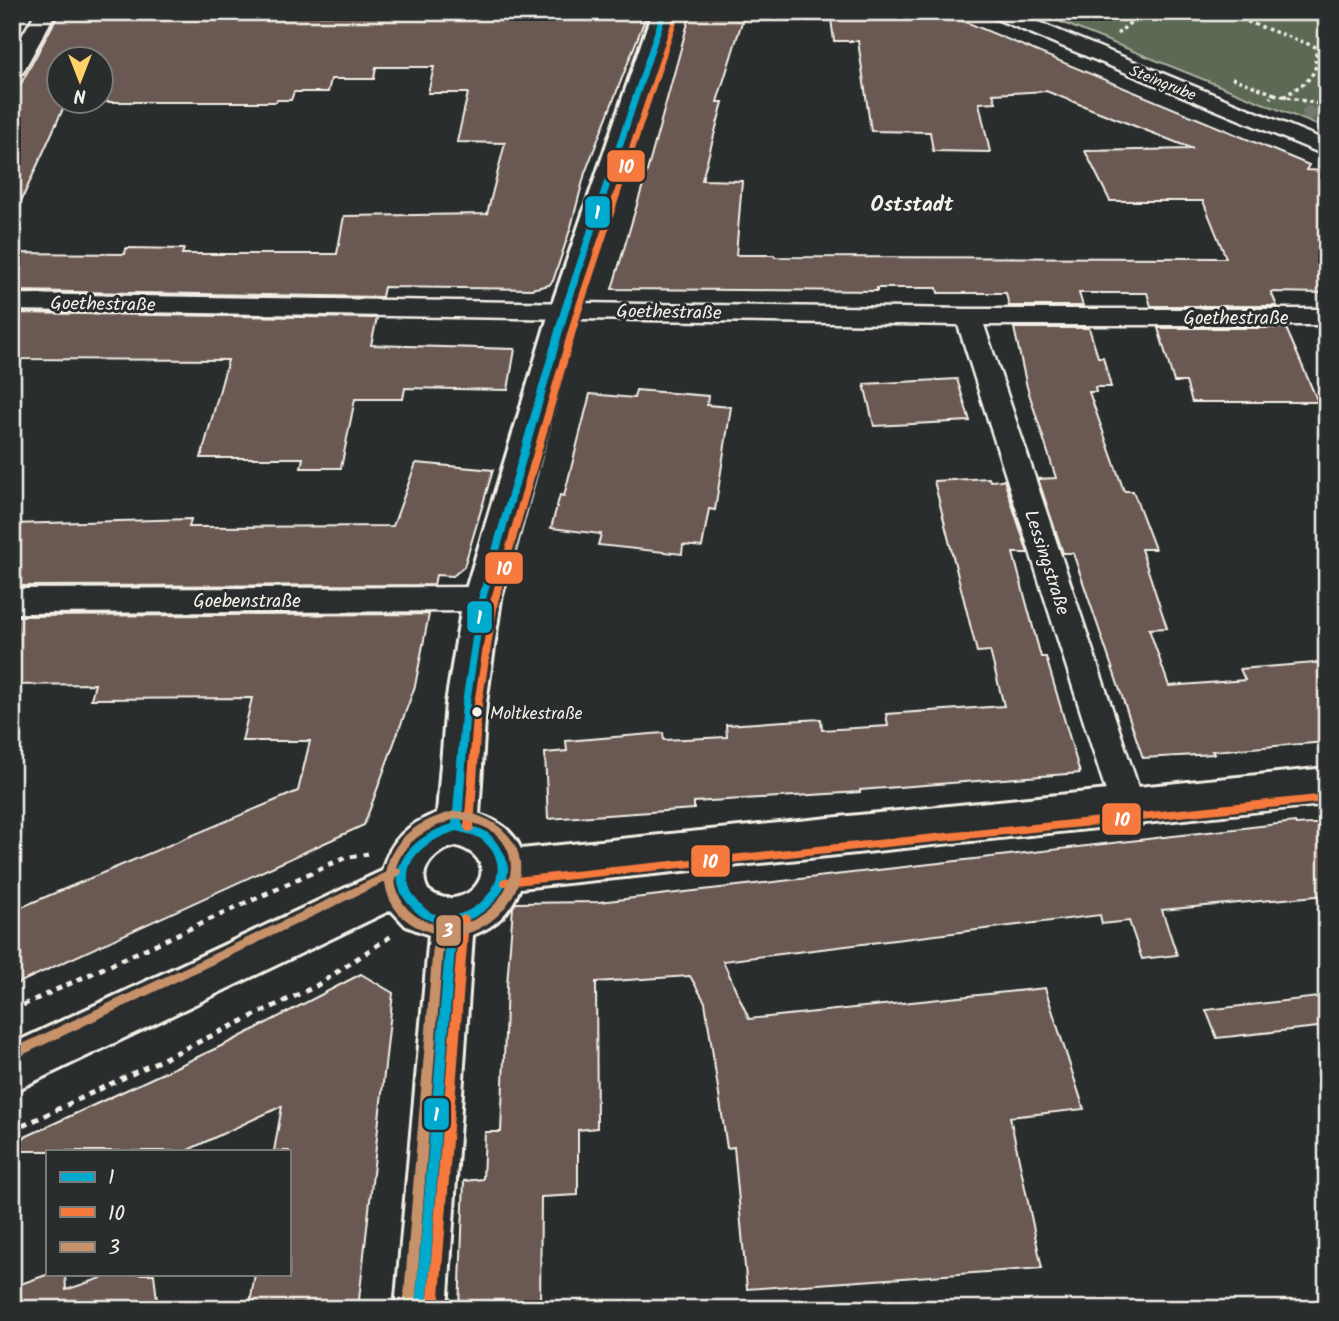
<svg xmlns="http://www.w3.org/2000/svg" width="1339" height="1321" font-family="Kalam,sans-serif">
  <rect width="100%" height="100%" fill="#2a2d2e"/>
  <filter id="ink" filterUnits="userSpaceOnUse"><feTurbulence type="fractalNoise" baseFrequency=".0143" numOctaves="2"/><feDisplacementMap in="SourceGraphic" scale="14" xChannelSelector="R" yChannelSelector="G"/><feConvolveMatrix kernelMatrix="1 2 1 2 8 2 1 2 1" color-interpolation-filters="sRGB"/></filter>
  <g filter="url(#ink)">
    <path fill="#5c6b54" stroke="#a8ae9e" stroke-width="2" d="M1036,12H1327V116L1317,125Z"/>
    <g fill="#6a5953" stroke="#f4f1e8" stroke-width="2" fill-rule="evenodd">
      <path d="M691,12H745L717,102H723L702,180L742,181L736,255H774L775,257L1226,258L1203,201H1110L1085,151L1193,149L1046,91L993,94L996,102L979,103L990,152L933,151L930,132L871,131L858,41H834L830,12H942L1309,165L1306,170L1327,171V293L1271,292L1277,306H1151L1147,293H1079L1083,306H1009L1006,293H938L937,288H877V291L612,289L650,161Z"/>
      <path d="M594,13L647,14L585,173L571,227L553,281L549,285L531,289L384,287L382,297L12,291V253L125,254L126,248L184,249L182,254H337L344,216L487,214L505,143L457,142L468,93H428L434,67H376L374,79H331L328,92H294L291,100H277L276,102H66L12,221V100L57,17ZM60,60H102V102H60Z"/>
      <path d="M12,313L377,318L371,345L515,349L508,390L405,388L403,399H355L341,468H301L303,458H201L228,360L12,359Z"/>
      <path d="M1014,328H1089L1098,357H1103L1111,387H1095L1096,392H1089L1124,491H1133L1155,549H1141L1167,628L1149,629L1169,686L1245,680L1240,669L1327,662V742L1212,751L1214,754L1143,758L1073,553H1063L1038,479L1056,478L1027,387Z"/>
      <path d="M1158,328H1286L1318,402H1192L1186,382H1174Z"/>
      <path d="M957,379L970,421L874,426L864,384Z"/>
      <path d="M636,390L708,396L707,405L731,407L715,510L709,509L702,547L683,545L682,554L598,545L601,534L551,528L560,495L564,496L590,394L634,398Z"/>
      <path d="M416,463L493,470L464,567L453,576L436,575L434,585L12,586V524L191,519L189,527L393,526Z"/>
      <path d="M989,478L990,481L1004,480L1028,553H1013L1041,657H1046L1080,773L860,790V792L694,802V809L548,819L545,753L567,751L566,741L663,733L664,740L727,737L726,725L785,721L821,719L822,730L888,726L886,714L1004,706L990,651L977,652L934,481Z"/>
      <path d="M429,614L415,686L364,825L12,986V911L298,791L310,741H242L252,698L91,699L95,684L12,685V616Z"/>
      <path d="M1295,822L1296,825L1327,823V895L1162,910L1177,955L1142,959L1129,921L1102,924L1100,915L723,961L749,1019L1045,988L1084,1109L1010,1117L1042,1268L747,1289L734,1147L727,1148L705,1002L690,976L596,982L597,1128L578,1130V1195L541,1197L540,1309H459L464,1181L483,1179L485,1132H501L507,985L513,907L516,903L599,902Z"/>
      <path d="M361,974L393,993L358,1309H249L255,1274H289V1151H274L282,1106L186,1151H12V1143L232,1041Z"/>
      <path d="M1327,996V1026L1217,1038L1206,1010Z"/>
      <path d="M49,1274H65L66,1290L113,1274H154L158,1309H12V1287Z"/>
    </g>
    <g fill="none" stroke-linecap="round" stroke-linejoin="round">
      <g stroke="#f4f1e8" stroke-width="5">
        <g id="street">
          <path d="M36,12H56L23,72L19,76L12,78V53Z"/>
          <path d="M986,12H1014L1327,141V156L989,16Z"/>
          <path d="M12,294L968,309H1327V325H984L1145,807L1140,818L1128,822L1116,818L1111,807L958,325L12,310Z"/>
          <path d="M482,587L493,591L497,599L493,607L482,611L12,613V589Z"/>
        </g>
      </g>
      <g stroke="#f4f1e8" stroke-width="6">
        <path id="secondary" d="M652,12H676L580,310L501,599L486,703L479,815C499,821 512,830 521,849L1327,768V804L520,888C511,911 497,926 473,935L447,1309H395L429,935L406,926L391,910L12,1092V1044L382,871C390,840 408,824 437,813L446,703L463,599L550,310ZM457,846C511,863 464,919 428,890C416,868 437,849 457,846Z"/>
      </g>
      <g stroke="#f4f1e8" stroke-width="3.5" stroke-dasharray="3.5 3.5" stroke-linecap="butt">
        <path d="M1221,12L1327,51"/>
        <path d="M1117,34L1143,12"/>
        <path d="M1232,78L1274,94L1270,98"/>
        <path d="M1274,94L1327,106"/>
        <path d="M1284,97L1307,81L1313,73L1316,66L1315,56L1327,35"/>
      </g>
      <g stroke="#f4f1e8" stroke-width="5" stroke-dasharray="6 6" stroke-linecap="butt">
        <path d="M12,1010L344,858L368,854"/>
        <path d="M12,1131L316,986L391,936"/>
      </g>
      <use href="#street" fill="#2a2d2e" fill-rule="evenodd"/>
      <use href="#secondary" fill="#2a2d2e" fill-rule="evenodd"/>
      <g stroke="#2a2d2e" stroke-width="5">
        <path id="bus-1" d="M661,12H667L569,310L486,599L470,703L462,824C470,826 481,828 488,833C493,837 496,842 499,846C525,877 490,918 457,923L427,1309H415L447,924C433,923 422,919 412,908C376,871 414,835 452,824L462,703L478,599L561,310ZM457,831C465,834 476,835 482,840C527,876 465,933 428,911C424,908 420,903 417,899C412,894 409,888 408,880C406,853 434,838 457,831Z"/>
      </g>
      <g stroke="#2a2d2e" stroke-width="5">
        <g id="bus-2">
          <path d="M674,15L679,16L581,314L498,602L482,704L474,828L472,831L469,832L466,831L464,828L474,704L490,602L573,314Z"/>
          <path d="M1327,794V802L505,886L502,885L500,882L502,879L505,878Z"/>
          <path d="M464,915L468,917L469,920L439,1309H427L459,920L460,917Z"/>
        </g>
      </g>
      <g stroke="#2a2d2e" stroke-width="5">
        <path id="bus-3" d="M455,811C490,813 528,838 519,879C512,911 477,940 444,935L415,1309L403,1308L434,933C409,927 388,910 385,882L12,1060V1049L385,873C393,836 420,820 455,811ZM458,818C475,824 495,827 505,845C527,882 483,931 444,925L445,918L444,915L440,913L436,915L435,924C412,919 396,901 395,878L400,875L402,872L400,869L396,868C404,839 431,827 458,818Z"/>
      </g>
      <use href="#bus-1" fill="#00a9ce" fill-rule="evenodd"/>
      <use href="#bus-2" fill="#f6793e" fill-rule="evenodd"/>
      <use href="#bus-3" fill="#c7916a" fill-rule="evenodd"/>
    </g>
    <circle fill="#74786f" cx="1309" cy="113" r="7"/>
  </g>
  <circle fill="#f4f1e8" stroke="#2a2d2e" stroke-width="2.5" cx="477" cy="712" r="6"/>
  <g text-anchor="middle" stroke-width="6" stroke-linejoin="round" paint-order="stroke">
    <g font-size="16" fill="#f4f1e8" stroke="#2a2d2e">
      <text transform="translate(1163 82) rotate(22)" y="6">Steingrube</text>
    </g>
    <g font-size="17" fill="#f4f1e8" stroke="#2a2d2e" text-anchor="start">
      <text x="490" y="719">Moltkestraße</text>
    </g>
    <g font-size="19" fill="#f4f1e8" stroke="#2a2d2e">
      <text transform="translate(103 303) rotate(1)" y="7">Goethestraße</text>
      <text transform="translate(669 311) rotate(1)" y="7">Goethestraße</text>
      <text x="1236" y="324">Goethestraße</text>
      <text transform="translate(1048 562) rotate(72)" y="7">Lessingstraße</text>
      <text x="247" y="607">Goebenstraße</text>
    </g>
    <g font-size="21" font-weight="bold" fill="#f4f1e8" stroke="#2a2d2e">
      <text x="912" y="211">Oststadt</text>
    </g>
  </g>
  <g stroke="#2a2d2e" stroke-width="2.5">
    <rect x="606" y="149" width="40" height="34" rx="7" fill="#f6793e"/>
    <rect x="584" y="195" width="27" height="34" rx="7" fill="#00a9ce"/>
    <rect x="484" y="551" width="40" height="34" rx="7" fill="#f6793e"/>
    <rect x="466" y="600" width="27" height="34" rx="7" fill="#00a9ce"/>
    <rect x="1101" y="802" width="41" height="34" rx="7" fill="#f6793e"/>
    <rect x="690" y="844" width="41" height="34" rx="7" fill="#f6793e"/>
    <rect x="435" y="914" width="27" height="33" rx="7" fill="#c7916a"/>
    <rect x="423" y="1097" width="27" height="34" rx="7" fill="#00a9ce"/>
  </g>
  <g font-size="19" text-anchor="middle" font-weight="bold" fill="#fff">
    <text x="626" y="173">10</text>
    <text x="597" y="219">1</text>
    <text x="504" y="575">10</text>
    <text x="479" y="624">1</text>
    <text x="1122" y="826">10</text>
    <text x="710" y="868">10</text>
    <text x="448" y="937">3</text>
    <text x="436" y="1121">1</text>
  </g>
  <rect width="1339" height="1321" fill="none" stroke="#2a2d2e" stroke-width="42"/>
  <rect x="21" y="21" width="1297" height="1279" fill="none" stroke="#f4f1e8" stroke-width="2.5" filter="url(#ink)"/>
  <rect x="46" y="1150" width="245" height="126" fill="#2a2d2e" stroke="#7b7b78" stroke-width="2"/>
  <rect x="60" y="1172" width="35" height="10" fill="#00a9ce" stroke="#7b7b78" stroke-width="2"/>
  <text x="108" y="1184" font-size="21" fill="#f4f1e8">1</text>
  <rect x="60" y="1207" width="35" height="10" fill="#f6793e" stroke="#7b7b78" stroke-width="2"/>
  <text x="108" y="1220" font-size="21" fill="#f4f1e8">10</text>
  <rect x="60" y="1242" width="35" height="10" fill="#c7916a" stroke="#7b7b78" stroke-width="2"/>
  <text x="108" y="1254" font-size="21" fill="#f4f1e8">3</text>
  <g transform="translate(80 80) rotate(180)"><circle r="33" fill="#2a2d2e" stroke="#7b7b78" stroke-width="2"/>
  <path d="M0-5L12 26L0 18L-12 26Z" fill="#ffd166"/>
  <text y="-10" font-size="19" font-weight="bold" text-anchor="middle" fill="#f4f1e8">N</text>
  </g>
</svg>
